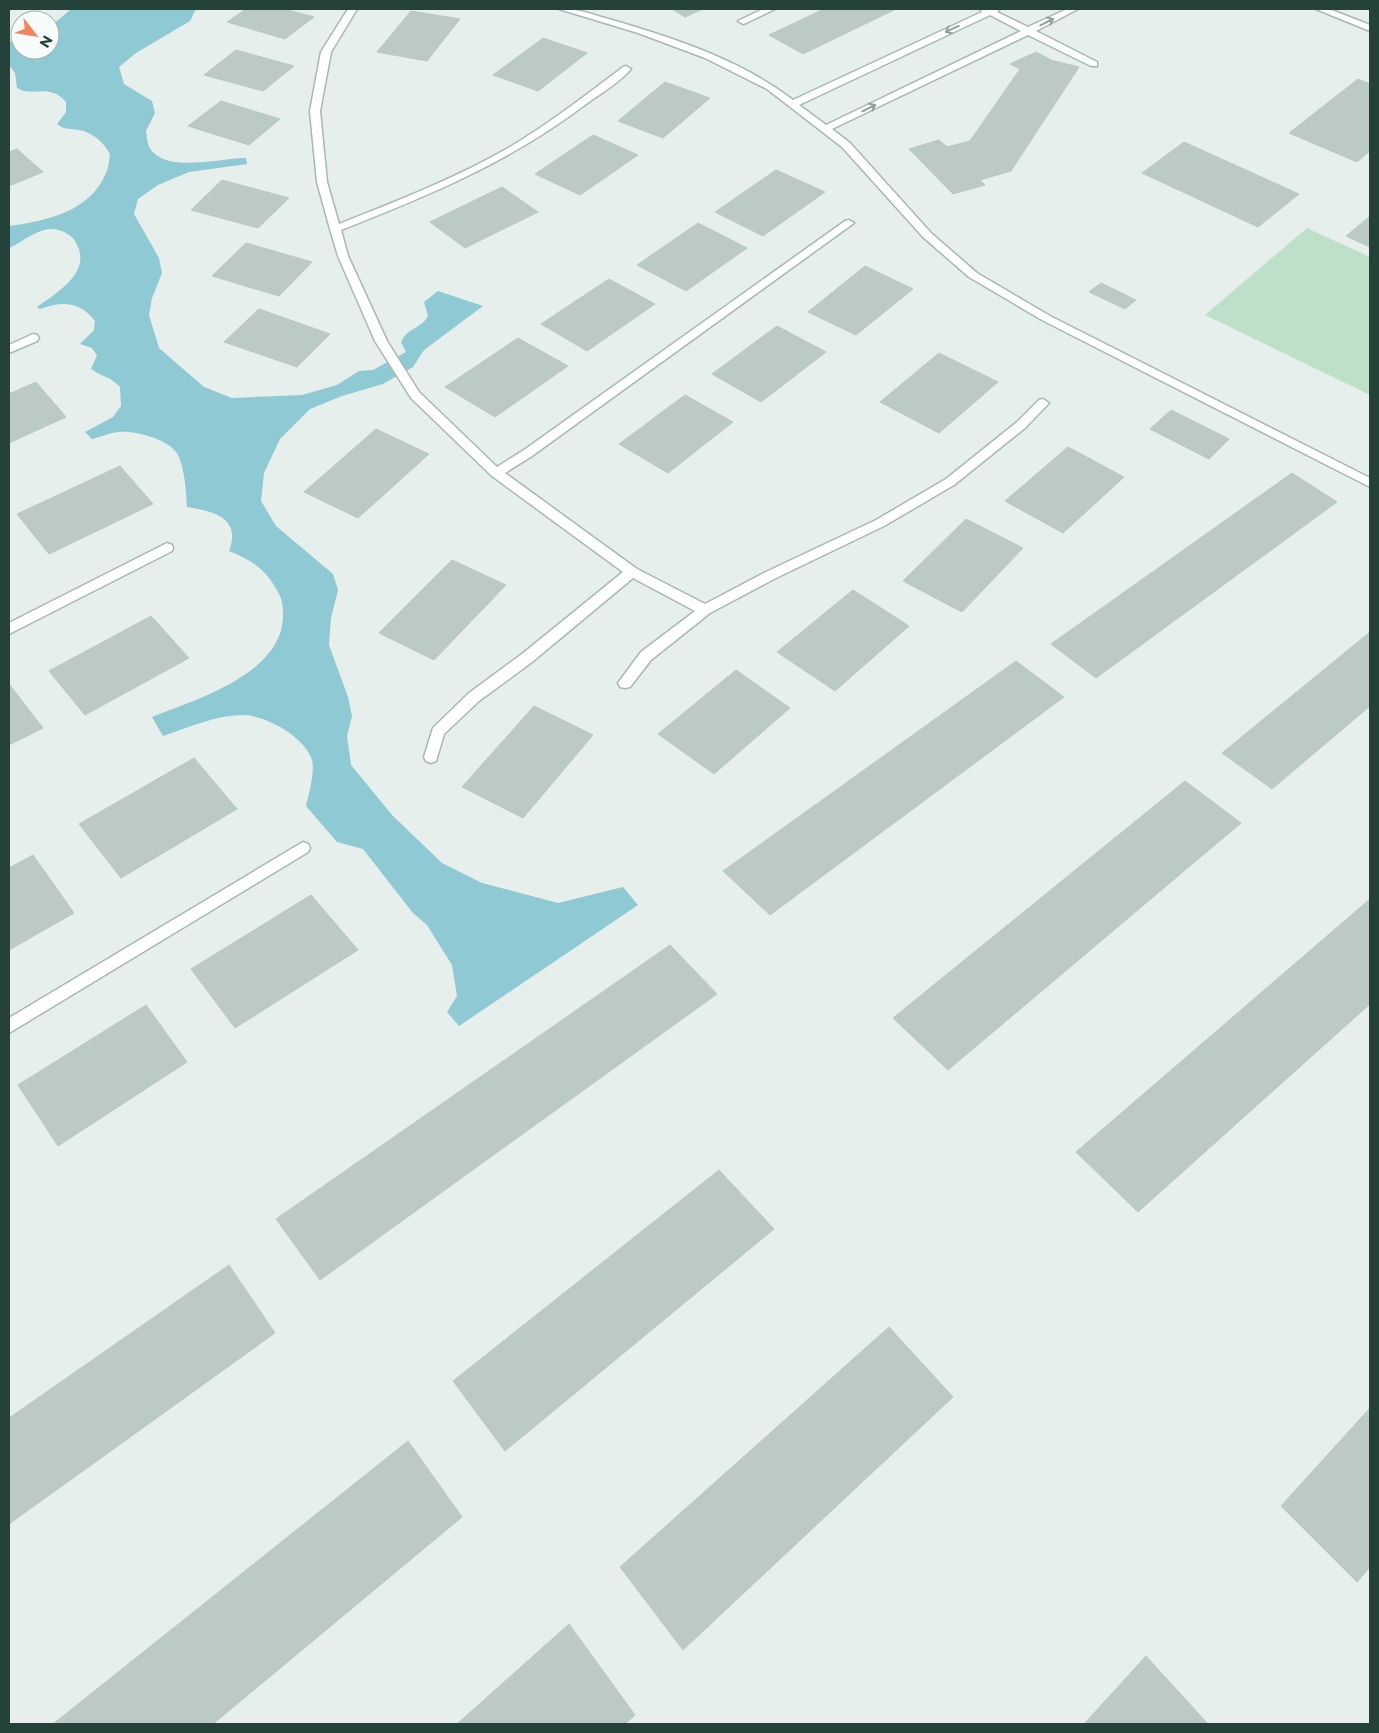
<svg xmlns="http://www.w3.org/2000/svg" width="1379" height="1733" font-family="Montserrat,sans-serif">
  <rect width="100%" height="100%" fill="#e6efeb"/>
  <path fill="#bfe0c8" d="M1307,228L1370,257V395L1205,315Z"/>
  <path fill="#8ec9d4" d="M71,9H196L190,21L136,53L119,67L124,84L152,101L155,113L146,131C147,137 147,145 151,150C169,173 221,158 246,158L247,164L189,172L158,185L138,199L134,214L159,258L162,273L152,298L149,315L159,348L204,387L232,398L302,395L337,385L359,371L373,370L406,352L401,342C408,327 421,329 428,316L424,302L438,291L483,306L424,350L413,367L383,384L342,396L310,409L280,439L264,473L261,501L276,526L333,574L338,590L331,618L329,645L348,697L352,716L347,736L351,765L392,815L442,863L482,883L558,903L623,887L638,905L459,1026L447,1012L457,996L452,965L427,925L413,913L363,849L337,842L306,806C309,794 315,771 312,760C305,737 267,716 244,715C216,715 189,727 163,736L152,717C197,699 282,674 283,616C283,607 283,602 279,594C266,569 253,561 229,551C242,517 212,511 187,507C186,491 185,472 179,457C173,440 135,430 118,432C109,433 100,437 92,439L85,432L113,417L121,406L120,387C110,376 102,377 91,369L97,355L92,348L80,344L94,330L95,321C80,301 62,301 40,309L37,307C58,292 94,271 75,241C71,234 60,229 52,229C36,229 23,242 9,248V226C46,221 90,212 106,173C109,167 109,160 110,154C104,143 96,136 84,131C74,128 65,131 57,124L66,112V102C49,82 33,98 17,88L15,73L9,65V42L20,40V50H50V27Z"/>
  <g fill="#bbcac4" stroke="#b8c9c2">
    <path d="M246,9H284L314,17L285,39L227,22Z"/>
    <path d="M672,9H703L685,17Z"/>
    <path d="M824,9H896L803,54L769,35Z"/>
    <path d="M411,11L460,19L427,61L377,52Z"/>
    <path d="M543,38L587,53L538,91L493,75Z"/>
    <path d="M236,50L294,66L263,91L204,75Z"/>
    <path d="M1036,52L1051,60L1079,67L1011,171L980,180L985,185L953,194L909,149L939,140L947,147L970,141L1020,69L1010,64Z"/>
    <path d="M1358,79L1370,84V151L1357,162L1289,133Z"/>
    <path d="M665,82L710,98L663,138L618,121Z"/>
    <path d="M221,101L280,119L249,145L188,126Z"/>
    <path d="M593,135L638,155L580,195L535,174Z"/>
    <path d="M1184,142L1299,194L1258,227L1142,173Z"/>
    <path d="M17,149L43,172L9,186V152Z"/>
    <path d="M776,170L825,192L763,236L715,212Z"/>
    <path d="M222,180L289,198L258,228L191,210Z"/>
    <path d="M502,187L538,212L465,248L430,222Z"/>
    <path d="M1369,217L1370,218V247L1346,236Z"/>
    <path d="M698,223L747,248L686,291L637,265Z"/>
    <path d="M246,243L312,262L279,296L212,276Z"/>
    <path d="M865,266L913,289L856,335L808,312Z"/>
    <path d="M609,279L655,304L587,351L541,324Z"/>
    <path d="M1101,283L1136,300L1125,309L1089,292Z"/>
    <path d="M259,309L330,334L297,367L224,342Z"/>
    <path d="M777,326L826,352L761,402L712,374Z"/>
    <path d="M518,338L568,366L495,417L445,387Z"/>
    <path d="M939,353L998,382L939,433L880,402Z"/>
    <path d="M36,382L66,417L9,443V394Z"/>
    <path d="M685,395L733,422L668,473L619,444Z"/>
    <path d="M1171,410L1229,439L1209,459L1150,429Z"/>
    <path d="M376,429L429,454L358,518L304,492Z"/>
    <path d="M1068,447L1124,477L1063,533L1005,501Z"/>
    <path d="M120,466L153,504L49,554L17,514Z"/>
    <path d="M1292,473L1337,502L1096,678L1051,644Z"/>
    <path d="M966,519L1023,548L962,612L903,581Z"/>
    <path d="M452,560L506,585L434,660L379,633Z"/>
    <path d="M853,590L909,626L835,691L777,652Z"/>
    <path d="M151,616L189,658L85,715L49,671Z"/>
    <path d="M1370,632V706L1272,789L1222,753Z"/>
    <path d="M1016,661L1064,697L770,915L723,871Z"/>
    <path d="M736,670L790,708L714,774L658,734Z"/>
    <path d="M9,684L43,728L9,745Z"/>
    <path d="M534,706L593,735L523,818L462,787Z"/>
    <path d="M194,758L237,809L121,878L79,824Z"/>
    <path d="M1185,781L1241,823L948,1070L893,1018Z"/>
    <path d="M33,855L74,913L9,950V868Z"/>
    <path d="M311,895L358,950L235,1028L191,969Z"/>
    <path d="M1370,899V1004L1138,1212L1076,1152Z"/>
    <path d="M670,945L717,994L320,1280L276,1219Z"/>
    <path d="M146,1005L187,1062L58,1146L18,1085Z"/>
    <path d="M719,1170L774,1229L505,1451L453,1381Z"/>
    <path d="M229,1265L275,1333L9,1524V1418Z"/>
    <path d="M889,1327L953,1397L683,1650L620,1567Z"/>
    <path d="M1370,1408V1567L1357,1582L1281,1506Z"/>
    <path d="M408,1441L462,1517L213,1724H53Z"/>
    <path d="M569,1624L635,1715L625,1724H457Z"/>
    <path d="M1146,1656L1208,1724H1084Z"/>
  </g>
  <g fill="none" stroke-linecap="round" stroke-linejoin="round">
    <g stroke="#a8b8b2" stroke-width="3">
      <g id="service">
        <path d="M348,9H357L331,52L320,111L327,182L339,224C397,201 456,178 510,147C550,123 586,95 623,67L626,66L631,69C619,83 600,94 586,104C508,163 430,195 341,230L348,256L387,341L419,392L497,467L524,450L845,221L849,220L854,223L532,456L505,473L637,569L705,604L766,572L876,520L946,479L1017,422L1039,400L1043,399L1049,403L1025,428L954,485L884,526L776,578L710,613L651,660L630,687L625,688L620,687L618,683L641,652L695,611L633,578L532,662L479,701L444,734L436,761L431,763L426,761L424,757L433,728L469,693L522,654L623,572L492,476L411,398L375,341L338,256L330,229L317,182L310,111L321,52Z"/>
        <path d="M559,9C577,8 594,15 612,20C674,38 741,60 793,100L982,12L980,9H1000L997,12L1028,27L1067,9H1078L1036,31L1097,62V66H1091L1028,35L832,129L850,143L931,233L977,273L1050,316L1370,478V487L1042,320L969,277L923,237L842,147L767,89L705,58L638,33ZM990,15L1021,31L826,125L799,105Z"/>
        <path d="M763,9H775L746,23L743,24L738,21Z"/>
        <path d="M33,334L37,335L39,338L37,341L9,353V345Z"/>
        <path d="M167,543L172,545L173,548L172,551L9,634V623Z"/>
        <path d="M303,842L308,844L310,848L308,852L9,1033V1018Z"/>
      </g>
    </g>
    <g stroke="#a8b8b2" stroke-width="3">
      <path id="tertiary" d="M1316,9H1329L1370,25V31Z"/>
    </g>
    <use href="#service" fill="#fff" fill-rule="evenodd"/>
    <use href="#tertiary" fill="#fff" fill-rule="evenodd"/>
  </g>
  <defs><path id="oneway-shaft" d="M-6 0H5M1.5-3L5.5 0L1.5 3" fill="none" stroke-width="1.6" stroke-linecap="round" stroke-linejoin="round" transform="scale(1.25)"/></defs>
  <g stroke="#92a09c">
    <use href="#oneway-shaft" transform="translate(1047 22) rotate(-26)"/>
    <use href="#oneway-shaft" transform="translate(952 29) rotate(155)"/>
    <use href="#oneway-shaft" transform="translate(869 108) rotate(-26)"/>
  </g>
  <rect width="1379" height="1733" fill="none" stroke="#24423a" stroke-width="20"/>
  <g transform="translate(35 35) rotate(121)"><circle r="24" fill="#f7fbf9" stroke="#a3b1ad"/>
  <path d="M0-4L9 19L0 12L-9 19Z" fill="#f4845f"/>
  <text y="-8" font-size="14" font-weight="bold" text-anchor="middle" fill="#24423a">N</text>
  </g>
</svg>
